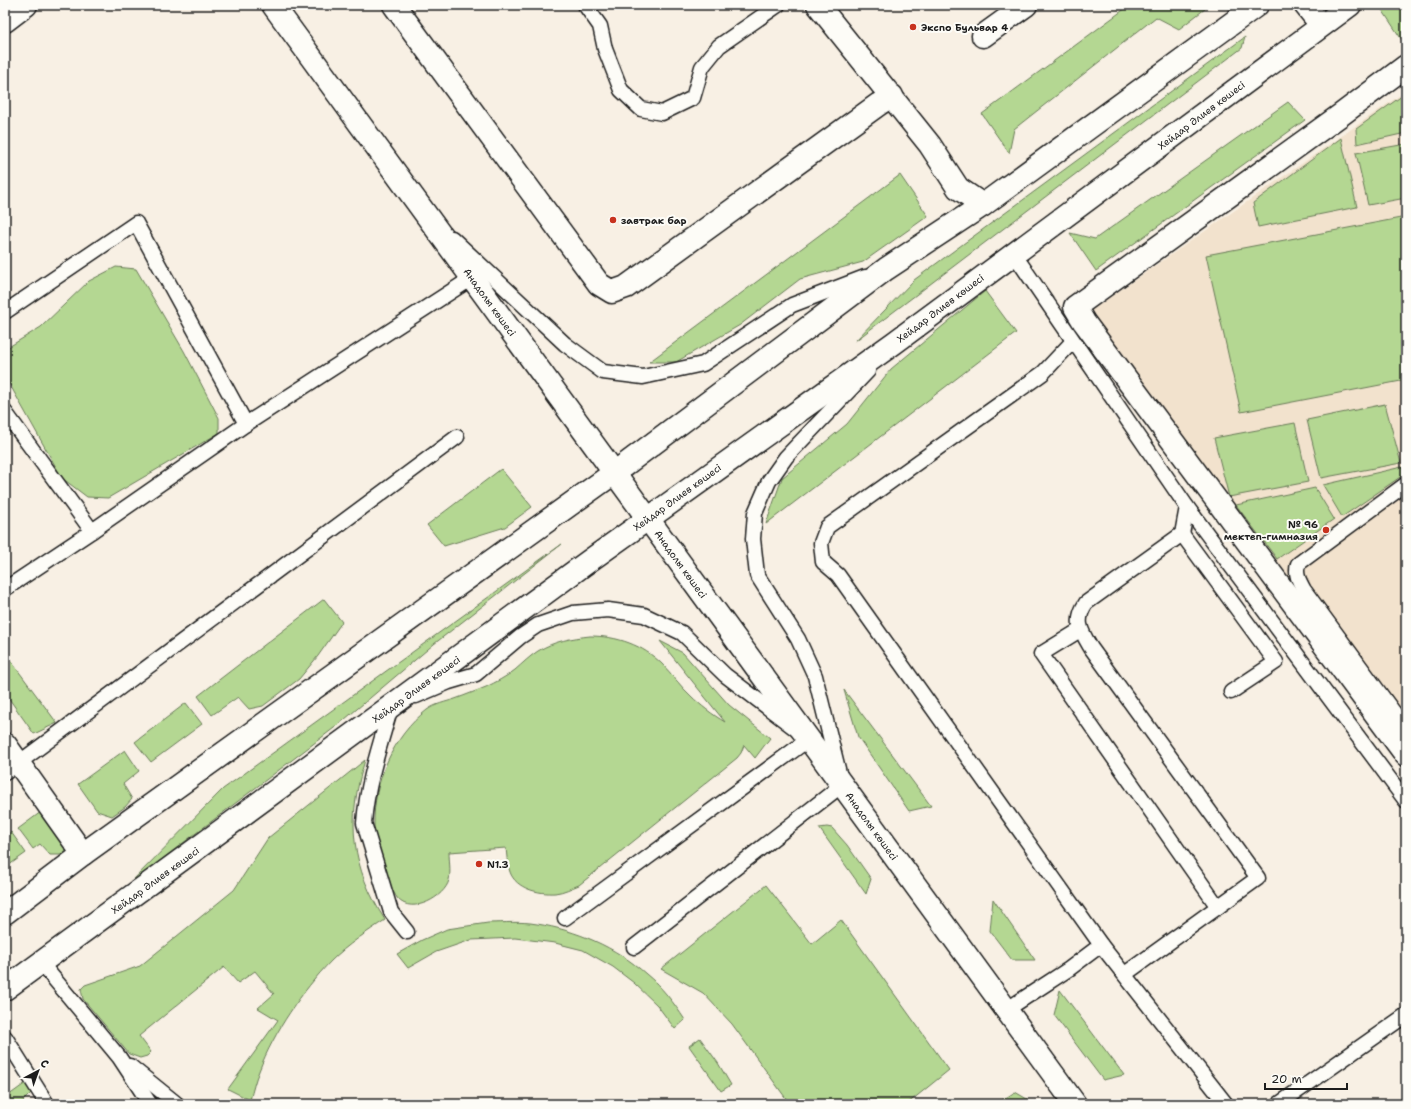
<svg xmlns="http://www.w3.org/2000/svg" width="1411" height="1109" font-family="'Shantell Sans',sans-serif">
  <rect width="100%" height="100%" fill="#f8f0e4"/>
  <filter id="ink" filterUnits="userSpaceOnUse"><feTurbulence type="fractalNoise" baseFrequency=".025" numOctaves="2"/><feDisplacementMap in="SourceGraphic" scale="8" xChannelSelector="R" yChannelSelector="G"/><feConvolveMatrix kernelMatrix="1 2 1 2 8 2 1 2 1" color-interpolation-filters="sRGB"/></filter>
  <g filter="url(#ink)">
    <path fill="#f2e2cd" d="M1406,91V746L1086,314Z"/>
    <g fill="#b4d792" stroke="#687a57">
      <path d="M1130,5H1210L1179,29L1156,17L1014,129L1009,153L982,114Z"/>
      <path d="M1379,5H1406V46Z"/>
      <path d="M1245,37L1242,48L855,341L914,280Z"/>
      <path d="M1406,93V133L1357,144L1356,129Z"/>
      <path d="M1288,102L1305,120L1096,271L1070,233L1095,239Z"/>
      <path d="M1341,138L1357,207L1258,227L1253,203Z"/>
      <path d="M1406,144V198L1368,205L1356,153Z"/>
      <path d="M900,175L928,216L863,262L800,279L740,325L676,362H649Z"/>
      <path d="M1406,217V380L1241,412L1206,255Z"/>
      <path d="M116,267L136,269L184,351L219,418V433L108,498L87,497L62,478L5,376L7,348L41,327L89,281Z"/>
      <path d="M985,291L1016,333L766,524L782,478L847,424L891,369Z"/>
      <path d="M1385,404L1401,463L1321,478L1307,420Z"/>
      <path d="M1295,423L1308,482L1229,497L1214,438Z"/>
      <path d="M1402,467L1406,473L1342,517L1323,485Z"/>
      <path d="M501,469L532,507L505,527L444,546L427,525Z"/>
      <path d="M1315,488L1334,519L1277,559L1236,505Z"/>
      <path d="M562,544L434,644L338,725L128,885L223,789Z"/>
      <path d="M324,599L342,622L318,656L299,679L263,706L249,709L238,697L212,715L198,696Z"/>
      <path d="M590,636C617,636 643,645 662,664C672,674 680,686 691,696C700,705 713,715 725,722L660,641L683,653L729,705L770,738L755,758L744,745L741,753L737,758L579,885C571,888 564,892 555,893C539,894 516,889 510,872C507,864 507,856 506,848L449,852C449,861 451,871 449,880C445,897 412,915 398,899C391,890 387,877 383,866C379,853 375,839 374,825C373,782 393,736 427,710C435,704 446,702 455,699C466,695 476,691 486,687C496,682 506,677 515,670C522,664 530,656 538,651C554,641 572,638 590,636Z"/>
      <path d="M5,653L57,723L34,734L5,693Z"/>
      <path d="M844,690L931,806L909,811L858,737Z"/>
      <path d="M186,703L202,724L151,762L135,742Z"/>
      <path d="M125,750L139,771L123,784L132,799L125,807L112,816L97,811L78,784Z"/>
      <path d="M365,760C346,821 351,866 385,920C367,932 347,945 331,961C302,991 274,1032 259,1071C255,1080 253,1090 250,1100L228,1089L278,1020L258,1008L274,994L255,971L238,983L224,967L139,1036L151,1052L147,1056L140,1058L129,1054L83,999L81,989L85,985L140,966L234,890L268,838Z"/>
      <path d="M49,806L76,847L62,855H50L40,844L33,849L18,829Z"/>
      <path d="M827,827L832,828L847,845L871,879L866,894L819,828Z"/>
      <path d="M11,832L26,853L5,868V836Z"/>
      <path d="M766,885L812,944L841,920L949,1070L907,1104H790L732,1024L703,993L661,969Z"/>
      <path d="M993,899L1035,960H1012L990,931Z"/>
      <path d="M488,923C504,923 521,921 537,924C576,930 616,947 646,974C662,987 674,1003 685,1020L675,1029L657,1005L634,983L613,967L583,950L555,943L515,938L471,940L436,952L408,968L397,954L422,940L447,929Z"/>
      <path d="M1060,990L1124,1075L1103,1080L1054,1015Z"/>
      <path d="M700,1038L718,1063L731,1085L721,1091L689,1046Z"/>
      <path d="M30,1080L32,1092L20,1104H5V1098Z"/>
      <path d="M1015,1092L1027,1099L1030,1104H1003L1001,1101Z"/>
    </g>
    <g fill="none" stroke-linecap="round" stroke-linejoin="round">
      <g stroke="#1c1c1c" stroke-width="17">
        <g id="lane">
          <path d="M585,5L600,26L605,49L621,90L641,109L662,113L693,98L702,67L719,46L778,5"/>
          <path d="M452,238L565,344L603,372L643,377L703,364L792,305L865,277"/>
          <path d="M1014,254L1187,507L1182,534L1086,603C1074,621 1081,631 1091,648L1258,878L1125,974"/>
          <path d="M5,312L136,223L246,424"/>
          <path d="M1073,341L1043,373L827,527L821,543L823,562L838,575L1101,945L1226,1104"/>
          <path d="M5,412L92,531"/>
          <path d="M1406,484L1298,564C1295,574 1299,581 1304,590L1406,729"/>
          <path d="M1187,507L1406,801"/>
          <path d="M1182,534L1276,662L1231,692"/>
          <path d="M5,589L92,531L246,424L472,278"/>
          <path d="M1080,630L1041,654L1218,907"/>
          <path d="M416,696L449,682L476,674L520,637L538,625L573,613L608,610L644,615L682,633L725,675L809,739L565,918"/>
          <path d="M393,706L391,707C380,745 367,783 364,823L391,912L407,932"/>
          <path d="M5,773L457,437"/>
          <path d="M634,947L842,785L815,676L798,639L757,575L753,539L755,513L769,481L786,457L868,371"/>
          <path d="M41,963L119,1057L150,1104"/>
          <path d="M1006,1010L1069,969L1101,945"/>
          <path d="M5,1037L47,1104"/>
          <path d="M130,1066L177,1104"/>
          <path d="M1279,1104L1406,1015"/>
        </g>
      </g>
      <g stroke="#1c1c1c" stroke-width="25">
        <g id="street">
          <path d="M394,5L599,284L612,292L626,287L879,104L892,96"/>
          <path d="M818,5L930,145L958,188L983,205"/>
          <path d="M1305,5L1321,25"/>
          <path d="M5,21L26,5"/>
          <path d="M983,36L1026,5"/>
          <path d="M1406,66L1342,114L1075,307L1084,322L1406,755"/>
          <path d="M5,744L83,854"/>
        </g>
      </g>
      <g stroke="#1c1c1c" stroke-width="25">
        <g id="secondary">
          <path d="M273,5L1075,1104"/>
          <path d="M5,913L83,854L614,473L886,269L983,205L1257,5"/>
          <path d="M5,989L589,561L894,343L1350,5"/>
        </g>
      </g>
      <use href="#lane" stroke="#fdfcf7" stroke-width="14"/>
      <use href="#street" stroke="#fdfcf7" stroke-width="22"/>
      <use href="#secondary" stroke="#fdfcf7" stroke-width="22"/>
    </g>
  </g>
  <g fill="#c8321e" stroke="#fdfcf7" stroke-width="1.5">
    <circle cx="913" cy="27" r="4"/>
    <circle cx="613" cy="220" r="4"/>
    <circle cx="1326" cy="530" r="4"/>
    <circle cx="479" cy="864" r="4"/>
  </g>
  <g text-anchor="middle" stroke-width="4" stroke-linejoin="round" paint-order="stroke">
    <g font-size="10" font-weight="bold" fill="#1c1c1c" stroke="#fdfcf7" text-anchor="start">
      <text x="921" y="31">Экспо Бульвар 4</text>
      <text x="621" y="224">завтрак бар</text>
      <text x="1318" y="528" text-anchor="end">№ 96<tspan x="1318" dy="12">мектеп-гимназия</tspan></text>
      <text x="487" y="868">N1.3</text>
    </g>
    <g font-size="10" fill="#1c1c1c" stroke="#fdfcf7">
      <text transform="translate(1201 115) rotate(-37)" y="4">Хейдар Әлиев көшесі</text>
      <text transform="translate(490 302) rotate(54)" y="4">Анадолы көшесі</text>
      <text transform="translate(940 308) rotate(-37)" y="4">Хейдар Әлиев көшесі</text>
      <text transform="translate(677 497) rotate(-36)" y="4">Хейдар Әлиев көшесі</text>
      <text transform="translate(681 564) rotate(54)" y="4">Анадолы көшесі</text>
      <text transform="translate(416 689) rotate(-36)" y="4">Хейдар Әлиев көшесі</text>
      <text transform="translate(872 826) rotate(54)" y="4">Анадолы көшесі</text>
      <text transform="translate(155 880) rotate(-36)" y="4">Хейдар Әлиев көшесі</text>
    </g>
  </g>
  <rect width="1411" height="1109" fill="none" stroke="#fdfcf7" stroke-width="20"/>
  <rect x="10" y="10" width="1391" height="1089" fill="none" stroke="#1c1c1c" stroke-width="1.5" filter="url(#ink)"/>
  <g transform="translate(38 1071) rotate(41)" stroke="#fdfcf7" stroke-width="3" paint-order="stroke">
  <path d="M0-3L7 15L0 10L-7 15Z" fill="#1c1c1c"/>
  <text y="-6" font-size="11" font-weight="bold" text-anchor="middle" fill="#1c1c1c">С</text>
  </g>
  <path d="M1265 1083v6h82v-6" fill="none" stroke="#1c1c1c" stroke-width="2"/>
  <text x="1271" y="1083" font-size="12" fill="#1c1c1c" stroke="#fdfcf7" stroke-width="3" paint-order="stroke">20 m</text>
</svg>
